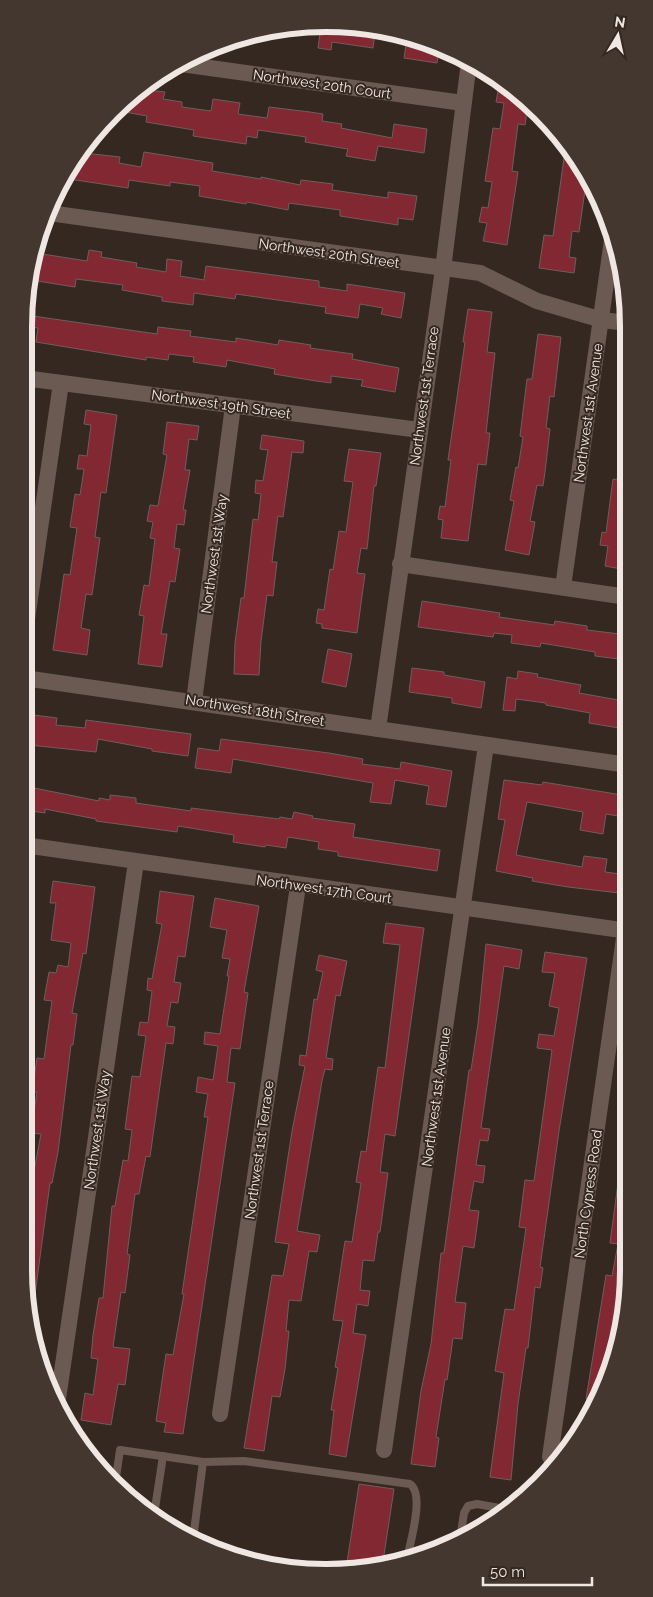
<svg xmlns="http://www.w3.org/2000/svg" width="653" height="1597" font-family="Raleway,sans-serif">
  <rect width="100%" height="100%" fill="#352820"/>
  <g fill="#812832" stroke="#705d5d">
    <path d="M321,26L375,33L373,48L332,42L331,50L318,48Z"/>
    <path d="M407,38L424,40L439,47L437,63L404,58Z"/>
    <path d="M500,80L528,104L525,125L518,124L512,171L518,172L507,245L483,241L487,223L479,222L482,207L488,208L492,182L485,181L493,128L500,129L504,103L496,102Z"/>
    <path d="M148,90L165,92L163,99L182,102V107L211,111L213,99L240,103L238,114L267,118L269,107L310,112L323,114L322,121L342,124L341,128L392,138L394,124L427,129L424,153L378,146L375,161L346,156L348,149L305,142L306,137L258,130L257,138L247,136L246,144L193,136L194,130L146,122L147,116L119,111Z"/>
    <path d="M566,144L587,176L579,232L572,231L569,257L576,258L574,273L539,268L544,235L553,236Z"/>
    <path d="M144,152L213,163L212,171L261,179V177L300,185L301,180L333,184L332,190L388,198V192L417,196L413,220L398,218V225L340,216V210L289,203L288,210L247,202L246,204L199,196L200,186L170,182V186L129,180L128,188L69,179L84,153L120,157L119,163L141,167Z"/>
    <path d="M89,250L102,252L101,257L137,263L136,267L166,272L167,259L182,261L180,276L204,280L206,266L319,281V287L347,291V284L405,293L401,318L381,314L383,308L360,304L358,318L325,313L326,307L236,294L235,299L194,293L193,305L162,301V297L122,290L123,285L76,279L75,287L31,280L36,253L87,261Z"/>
    <path d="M468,309L492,312L487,352L495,353L486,433H490L486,465L478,464L468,541L441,538L443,520L438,519L440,506L445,507L451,460H448L465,342H463Z"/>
    <path d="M26,315L157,334L158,327L191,331L190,336L236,342V338L278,345L279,340L311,345L310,348L353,354L352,359L399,368L395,392L361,386L363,380L331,376V383L316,381L274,374L275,369L227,360L226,367L193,362L194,357L169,354L168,360L146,357V360L36,342L38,328L24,326Z"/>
    <path d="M538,334L561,337L554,397L550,396L546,428L550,429L545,472L543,486L537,485L530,521L535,522L529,555L505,550L514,501L510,500L516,467L518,468L523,437L520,436L527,379H532Z"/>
    <path d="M86,410L117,415L106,493L101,492L95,537L100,538L92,595L86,594L81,628L90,630L87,655L53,650L64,574L70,575L77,528L70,527L75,494L80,495L84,469H77L79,455L87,456L91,425L84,424Z"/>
    <path d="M167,422L199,426L197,440L189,439L185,470H190L183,510H186L184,525L177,524L174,548L180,549L175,582L170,581L161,634H167L162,667L138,664L144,616L139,615L144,585L149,586L155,539L150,538L153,522L147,521L150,505L158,506L167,455L163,454Z"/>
    <path d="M262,435L304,441L303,453L292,452L283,517L278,516L272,562H277L273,596L267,595L261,641L259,675L234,674L235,643L241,598H244L253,519L258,520L261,494L255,493L256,480L263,481L268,450L260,449Z"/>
    <path d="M349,449L381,453L376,486H374L367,549L361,548L357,573L365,574L357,633L322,628V624L316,623L318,609L324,610L330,569L333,570L339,531L346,532L353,482L344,481Z"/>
    <path d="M620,456H627V570L605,566L608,546L600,545L602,532L606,533L613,479L617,480Z"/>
    <path d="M422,601L500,613L499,617L554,625L555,621L587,626V630L628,635L627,660L595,656V652L541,643L540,647L511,643L512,635L494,633L493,637L418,627Z"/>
    <path d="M328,649L352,654L346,687L322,682Z"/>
    <path d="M412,668L444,672V675L485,682L481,708L452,703V698L409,692Z"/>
    <path d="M518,671L538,674L537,677L581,685L579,693L624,701L619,728L589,723L590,713L546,705V703L516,699L515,711L503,710L507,677L517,679Z"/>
    <path d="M26,714L57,718L56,725L85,728L86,720L191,734L188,756L152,751V749L98,739L96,752L29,745L31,728L25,727Z"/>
    <path d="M221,739L329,753L363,759L362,764L400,769L401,762L452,771L446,807L426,804L429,786L395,780L391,804L370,802L373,783L233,759L231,773L195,768L198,748L219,751Z"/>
    <path d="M504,780L542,785L543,782L622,795L618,816L606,814L603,834L580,830L583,812L527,802L516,855L582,867L584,856L607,859L605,872L628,875V894L568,887L532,881L533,878L496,871L505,820L498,819Z"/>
    <path d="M24,786L99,801V798L110,800V795L136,798V803L191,811V808L279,819L280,817L292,819L294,812L313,816L312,818L355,824L353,837L440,850L437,871L338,856V852L318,849L319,842L288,837L286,848L266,845L265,847L233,842L234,835L178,826L177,832L96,821V819L45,809V813L24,810Z"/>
    <path d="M53,881L95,887L86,954L83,953L72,1013L77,1014L73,1045H71L58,1152L52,1183H50L33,1309H30L24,1270V1197L29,1171H34L41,1134L31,1133L37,1092H32L37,1058L44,1059L52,1001L44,1000L49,972L56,973L58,965L68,967L71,943L51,940L56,903H50Z"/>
    <path d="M160,891L194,896L185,957L178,956L174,982L181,983L178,1003L171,1002L167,1026L175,1027L173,1044L166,1043L150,1157L146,1156L139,1194H135L127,1254L130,1255L125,1293L121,1292L113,1347L130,1349L125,1385L118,1384L111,1425L81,1420L85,1393L93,1395L98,1359L91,1358L93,1335L99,1298H103L112,1206H115L123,1160L128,1161L132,1130L125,1129L132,1076L140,1077L146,1036L138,1035L140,1022L148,1023L152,991L147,990L148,978L152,979L162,924L156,923Z"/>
    <path d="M215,898L259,906L244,992L248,993L240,1049L231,1048L227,1082L235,1083L183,1434L164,1432L166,1423L156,1421L166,1354L173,1355L184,1294H182L208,1117H204L208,1094L196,1092L198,1077L213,1080L218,1046L204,1044L205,1032L220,1034L229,976H227L230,959L222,958L227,930L210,927Z"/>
    <path d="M386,923L424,928L395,1136L385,1134L380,1172L388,1173L380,1232H378L374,1261L363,1260L360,1290L370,1291L368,1306L357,1304L353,1333L366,1335L346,1457L329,1454L334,1410H331L338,1368L335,1367L343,1321L333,1320L345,1241L352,1242L361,1183L356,1182L361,1151L366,1152L378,1067L385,1068L400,945L383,943Z"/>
    <path d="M486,944L522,950L519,969L504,966L481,1128L490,1129L488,1141L480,1140L476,1165L485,1166L483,1183L474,1181L469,1210L479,1211L474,1248L463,1246L455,1302L466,1303L462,1339L453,1338L447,1380L445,1379L436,1437L439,1438L435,1467L411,1464L421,1391L431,1344L441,1253H444L469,1070H471L478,1024Z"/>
    <path d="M545,952L587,958L559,1131L540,1267L543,1268L540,1288L535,1287L528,1348H526L518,1404L511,1480L490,1477L504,1373L495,1371L505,1309L514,1310L526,1228L519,1227L525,1180L534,1181L552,1050L537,1048L539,1034L554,1036L559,1008L549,1006L555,973L542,972Z"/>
    <path d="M319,955L347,961L340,996L336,995L326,1058L333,1059L332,1070L325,1069L322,1081L297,1231L320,1235L317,1252L309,1251L301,1301L289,1300L286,1331H289L285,1369L280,1397L272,1396L264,1451L244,1448L272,1275L283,1276L289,1244L275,1242L292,1131L305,1066L299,1065L300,1055L306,1056L314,999L317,1000L323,972L316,970Z"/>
    <path d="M618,1183L629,1185V1269L620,1313L612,1369L596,1401L586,1399L606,1275L612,1276L618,1244L610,1243Z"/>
    <path d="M359,1484L394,1489L382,1568L346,1569Z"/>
  </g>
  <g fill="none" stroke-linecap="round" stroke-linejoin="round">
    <g stroke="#6a5a51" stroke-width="8">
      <path d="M203,1462L244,1461L410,1484C425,1494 410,1543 407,1559"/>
      <path d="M115,1484L120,1450L203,1462L193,1539"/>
      <path d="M154,1515L163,1456"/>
      <path d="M460,1539L464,1513L468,1506L477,1504L505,1509"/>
    </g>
    <g stroke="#6a5a51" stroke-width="16">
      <path d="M181,64L463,103"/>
      <path d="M49,213L480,273L537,301L602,320L627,323"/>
      <path d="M24,378L419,430"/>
      <path d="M400,564L627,597"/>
      <path d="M563,587L612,240"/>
      <path d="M24,640L61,383"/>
      <path d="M24,678L628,765"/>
      <path d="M194,701L233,406"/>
      <path d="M378,729L443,269L469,62"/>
      <path d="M24,845L628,931"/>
      <path d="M58,1399L136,862"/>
      <path d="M220,1414L298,886"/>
      <path d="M384,1450L486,745"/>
      <path d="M550,1457L625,931"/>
    </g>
  </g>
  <g text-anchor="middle" stroke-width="4" stroke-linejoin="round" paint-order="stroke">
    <g font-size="14" fill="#f0e7e2" stroke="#352820">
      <text transform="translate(322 84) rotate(8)" y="5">Northwest 20th Court</text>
      <text transform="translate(329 253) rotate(8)" y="5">Northwest 20th Street</text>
      <text transform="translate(424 396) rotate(-82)" y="5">Northwest 1st Terrace</text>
      <text transform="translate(221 404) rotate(8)" y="5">Northwest 19th Street</text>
      <text transform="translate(588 413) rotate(-82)" y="5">Northwest 1st Avenue</text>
      <text transform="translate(214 554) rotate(-82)" y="5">Northwest 1st Way</text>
      <text transform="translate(255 710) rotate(9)" y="5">Northwest 18th Street</text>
      <text transform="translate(324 889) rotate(8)" y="5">Northwest 17th Court</text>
      <text transform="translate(436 1097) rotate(-82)" y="5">Northwest 1st Avenue</text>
      <text transform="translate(97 1130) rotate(-82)" y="5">Northwest 1st Way</text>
      <text transform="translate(259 1150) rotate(-82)" y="5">Northwest 1st Terrace</text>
      <text transform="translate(588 1194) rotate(-82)" y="5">North Cypress Road</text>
    </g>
  </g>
  <path d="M0 0H653V1597H0ZM326 32H326A294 294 0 0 1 620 326V1270A294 294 0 0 1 326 1564H326A294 294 0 0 1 32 1270V326A294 294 0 0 1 326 32Z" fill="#443730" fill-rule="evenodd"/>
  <path fill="none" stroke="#f0e7e2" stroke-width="6" d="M326 32H326A294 294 0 0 1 620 326V1270A294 294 0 0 1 326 1564H326A294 294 0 0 1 32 1270V326A294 294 0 0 1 326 32Z"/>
  <g transform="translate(618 35) rotate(9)" stroke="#352820" stroke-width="4" paint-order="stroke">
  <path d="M0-4L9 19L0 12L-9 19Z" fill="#f0e7e2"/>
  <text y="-8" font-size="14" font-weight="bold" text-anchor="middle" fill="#f0e7e2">N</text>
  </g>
  <path d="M483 1577v8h109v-8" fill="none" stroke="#f0e7e2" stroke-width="2.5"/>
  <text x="490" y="1577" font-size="15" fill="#f0e7e2" stroke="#352820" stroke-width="4" paint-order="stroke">50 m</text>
</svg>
